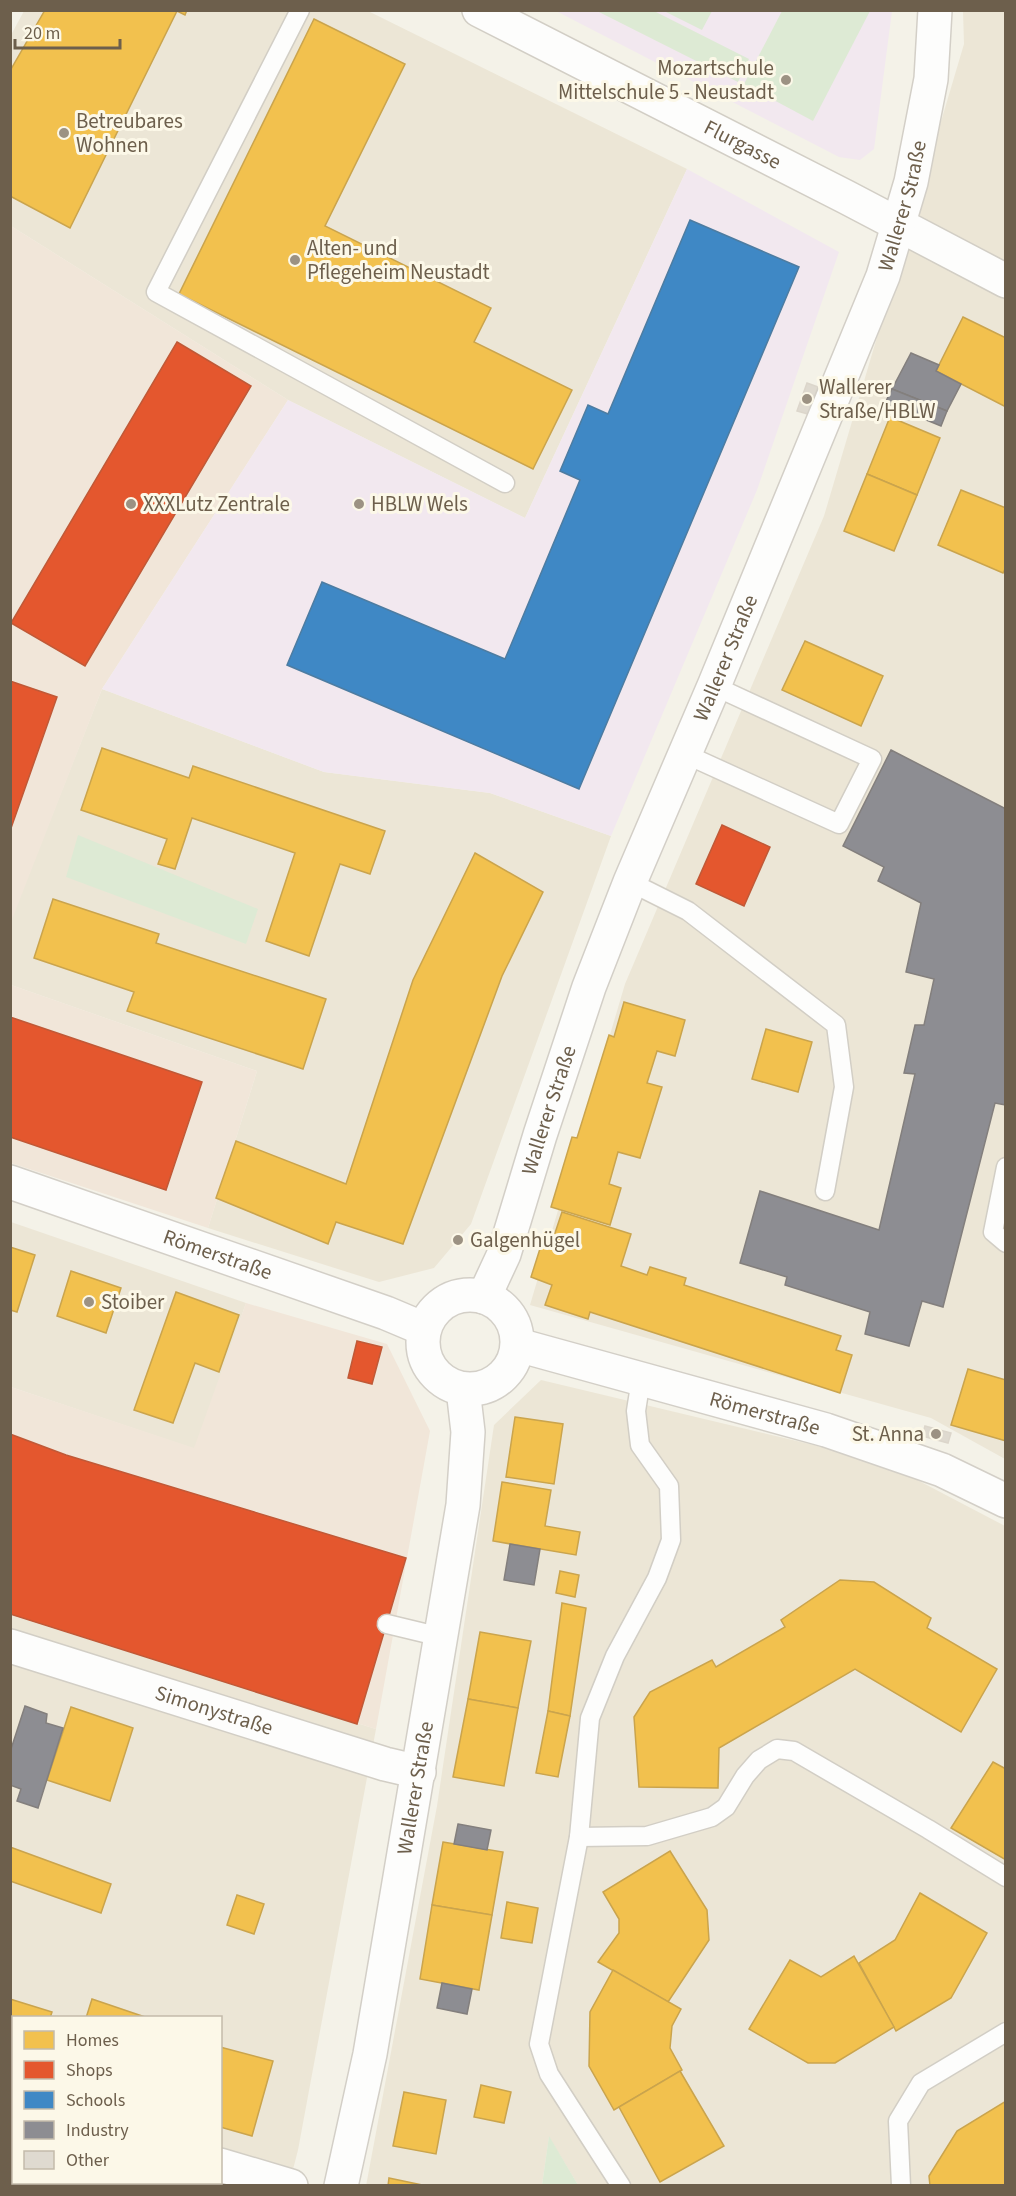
<svg xmlns="http://www.w3.org/2000/svg" width="1016" height="2196" font-family="'Source Sans 3',sans-serif">
  <rect width="100%" height="100%" fill="#f4f2e8"/>
  <g fill="#ece6d6" fill-rule="evenodd">
    <path d="M24,11H368L687,169L525,518L288,400L11,226V35Z"/>
    <path d="M963,11H1005V1459L931,1418L530,1305L625,984L824,516L964,44Z"/>
    <path d="M102,689L324,772L490,793L611,836L471,1224L434,1268L379,1282L208,1228L257,1071L11,985L10,922Z"/>
    <path d="M11,1222L246,1303L195,1449L11,1387Z"/>
    <path d="M541,1380L881,1461L1005,1526V2185H578L549,2137L542,2185L366,2186L437,1806L494,1425Z"/>
    <path d="M10,1615L376,1729L298,2150L289,2185H11ZM14,2018H220V2182H14Z"/>
  </g>
  <g fill="#f1e6d9">
    <path d="M11,226L288,400L102,689L11,922Z"/>
    <path d="M11,985L257,1071L208,1228L11,1163Z"/>
    <path d="M246,1303L387,1344L430,1431L376,1729L11,1615V1387L194,1448Z"/>
  </g>
  <g fill="#f2e8ef">
    <path d="M556,11H892L874,149L860,160L839,157Z"/>
    <path d="M687,169L839,252L757,490L611,836L490,793L324,772L102,689L288,400L525,518Z"/>
  </g>
  <g fill="#ddead4">
    <path d="M597,11H654L749,59L738,82Z"/>
    <path d="M664,11H712L702,30Z"/>
    <path d="M782,11H870L813,121L744,84Z"/>
    <path d="M78,835L258,909L246,944L66,877Z"/>
    <path d="M549,2136L578,2185H542Z"/>
  </g>
  <g fill="#f2c14e" stroke="#caa44d" stroke-width="1.5">
    <path d="M45,10H187L185,15L177,11L70,228L10,196V71Z"/>
    <path d="M314,19L405,64L325,226L491,308L474,342L572,390L533,469L179,294Z"/>
    <path d="M963,317L1006,338V407L936,371Z"/>
    <path d="M890,417L940,438L917,495L867,474Z"/>
    <path d="M867,474L917,495L894,551L844,531Z"/>
    <path d="M961,490L1006,508V567L1003,573L938,545Z"/>
    <path d="M805,641L883,676L861,726L782,690Z"/>
    <path d="M102,748L189,778L193,766L385,831L370,874L340,864L309,956L266,941L295,853L192,818L175,869L158,864L167,839L81,810Z"/>
    <path d="M475,853L543,892L502,976L403,1244L336,1222L328,1244L216,1198L236,1141L346,1184L413,980Z"/>
    <path d="M53,899L159,934L156,943L326,999L303,1069L127,1011L134,992L34,958Z"/>
    <path d="M624,1002L685,1020L675,1056L657,1051L647,1083L662,1087L640,1158L618,1152L609,1184L621,1188L610,1225L551,1207L572,1137L577,1138L609,1035L614,1037Z"/>
    <path d="M766,1029L812,1042L798,1092L752,1079Z"/>
    <path d="M562,1212L631,1234L621,1266L647,1275L650,1267L686,1278L684,1285L841,1336L836,1350L852,1355L840,1393L590,1312L588,1319L545,1305L552,1285L531,1277L545,1233L554,1236Z"/>
    <path d="M10,1247L35,1255L17,1312L10,1310Z"/>
    <path d="M71,1271L121,1288L106,1333L57,1316Z"/>
    <path d="M176,1292L239,1315L219,1372L195,1363L173,1423L134,1410Z"/>
    <path d="M968,1369L1006,1380V1441L951,1425Z"/>
    <path d="M515,1417L563,1424L554,1484L506,1477Z"/>
    <path d="M502,1482L551,1490L545,1526L580,1532L576,1555L493,1541Z"/>
    <path d="M560,1571L579,1575L575,1597L556,1593Z"/>
    <path d="M840,1580L874,1582L931,1618L927,1628L997,1669L961,1732L855,1669L719,1748L718,1788L639,1787L634,1717L650,1692L712,1660L716,1667L785,1627L781,1620Z"/>
    <path d="M562,1603L586,1608L570,1716L548,1711Z"/>
    <path d="M480,1632L531,1641L518,1708L468,1699Z"/>
    <path d="M468,1699L518,1708L504,1786L453,1777Z"/>
    <path d="M71,1707L133,1728L110,1801L47,1780Z"/>
    <path d="M548,1711L570,1716L558,1777L536,1773Z"/>
    <path d="M993,1762L1006,1769V1860L951,1828Z"/>
    <path d="M443,1842L503,1852L492,1915L432,1905Z"/>
    <path d="M10,1847L111,1884L101,1913L10,1881Z"/>
    <path d="M670,1851L707,1910L709,1940L668,2002L598,1962L619,1933V1919L603,1892Z"/>
    <path d="M920,1893L987,1933L951,1998L896,2031L859,1963L895,1940Z"/>
    <path d="M237,1895L264,1904L254,1934L227,1925Z"/>
    <path d="M507,1902L538,1908L532,1943L501,1938Z"/>
    <path d="M432,1905L492,1915L479,1990L420,1979Z"/>
    <path d="M854,1956L894,2027L835,2063H808L749,2029L790,1960L821,1977Z"/>
    <path d="M613,1970L681,2009L672,2026L670,2048L682,2070L614,2110L589,2066L590,2012Z"/>
    <path d="M10,1999L52,2012L50,2018H14V2057L10,2056Z"/>
    <path d="M92,1999L148,2018H86Z"/>
    <path d="M220,2047L273,2061L252,2136L220,2127Z"/>
    <path d="M680,2071L724,2146L660,2182L619,2107Z"/>
    <path d="M481,2085L511,2092L504,2123L474,2117Z"/>
    <path d="M404,2092L446,2100L436,2154L393,2146Z"/>
    <path d="M1006,2101V2186H930L929,2176L957,2131Z"/>
    <path d="M389,2178L427,2186H388Z"/>
    <path d="M45,2182H82L92,2186H44Z"/>
  </g>
  <g fill="#e4572e" stroke="#c05937" stroke-width="1.5">
    <path d="M177,342L251,386L85,666L11,623Z"/>
    <path d="M10,681L57,697L10,831Z"/>
    <path d="M722,825L770,847L744,906L696,884Z"/>
    <path d="M10,1017L202,1082L166,1190L10,1137Z"/>
    <path d="M357,1341L382,1347L372,1384L348,1378Z"/>
    <path d="M10,1434L66,1455L406,1558L357,1724L10,1614Z"/>
  </g>
  <path fill="#3f88c5" stroke="#4d7ca1" stroke-width="1.5" d="M690,220L799,267L579,789L287,665L322,582L505,659L580,480L560,471L588,405L608,414Z"/>
  <g fill="#8d8d92" stroke="#837f7d" stroke-width="1.5">
    <path d="M911,353L939,365L936,371L961,384L947,411L892,389Z"/>
    <path d="M892,389L947,411L941,426L885,403Z"/>
    <path d="M891,750L1006,809V1105L995,1103L943,1307L922,1301L909,1346L865,1334L870,1312L785,1285L787,1277L740,1263L760,1191L879,1230L915,1074L904,1073L915,1025H924L934,979L906,972L921,903L878,881L884,867L843,846Z"/>
    <path d="M510,1544L540,1549L534,1585L504,1580Z"/>
    <path d="M25,1706L47,1714L46,1723L63,1728L38,1808L17,1801L21,1789L10,1785V1752Z"/>
    <path d="M458,1824L491,1830L487,1850L454,1844Z"/>
    <path d="M442,1983L472,1989L467,2014L437,2008Z"/>
  </g>
  <g fill="#dfdad0" stroke="#dcd6cb" stroke-width="1.5">
    <path d="M807,383L818,387L808,414L797,411Z"/>
    <path d="M925,1426L951,1433L948,1443L922,1436Z"/>
  </g>
  <g fill="none" stroke-linecap="round" stroke-linejoin="round">
    <g stroke="#d2cec5" stroke-width="21">
      <g id="lane">
        <path d="M300,10L156,292L505,483"/>
        <path d="M685,754L839,824L872,759L714,686"/>
        <path d="M630,882L688,911L836,1025L844,1087L825,1191"/>
        <path d="M1006,1167L993,1232L1006,1243"/>
        <path d="M387,1624L441,1637"/>
        <path d="M579,1837L647,1836L712,1817L726,1807L745,1776L759,1760L777,1749L794,1751L928,1829L1006,1877"/>
        <path d="M621,2186L549,2074L539,2044L579,1837L590,1718L615,1656L657,1578L671,1540L669,1486L640,1445L636,1411L641,1379"/>
        <path d="M901,2186L898,2121L921,2083L1006,2032"/>
      </g>
    </g>
    <g stroke="#d2cec5" stroke-width="36">
      <g id="street">
        <path id="s1" d="M479,10L846,197L1006,281"/>
        <path id="s2" d="M10,1646L385,1764L419,1772"/>
        <path d="M10,2103L14,2104"/>
        <path d="M220,2165L291,2186"/>
      </g>
    </g>
    <g stroke="#d3cfc7" stroke-width="36">
      <g id="secondary">
        <path id="s3" d="M10,1182L386,1313L424,1329"/>
        <circle cx="470" cy="1342" r="47"/>
        <path id="s4" d="M484,1297L504,1254L540,1135L589,987L630,882L714,686L883,276L911,182L931,79L935,10"/>
        <path id="s5" d="M518,1345L826,1430L942,1470L1006,1501"/>
        <path id="s6" d="M341,2186L370,2054L463,1505L468,1432L463,1389"/>
      </g>
    </g>
    <use href="#lane" stroke="#fdfdfc" stroke-width="18"/>
    <use href="#street" stroke="#fdfdfc" stroke-width="33"/>
    <use href="#secondary" stroke="#fdfdfc" stroke-width="33"/>
  </g>
  <g fill="#9c9283" stroke="#fcf8e8" stroke-width="2">
    <circle cx="786" cy="80" r="6"/>
    <circle cx="64" cy="133" r="6"/>
    <circle cx="295" cy="260" r="6"/>
    <circle cx="807" cy="399" r="6"/>
    <circle cx="131" cy="504" r="6"/>
    <circle cx="359" cy="504" r="6"/>
    <circle cx="458" cy="1240" r="6"/>
    <circle cx="89" cy="1302" r="6"/>
    <circle cx="936" cy="1434" r="6"/>
  </g>
  <g text-anchor="middle" stroke-width="6" stroke-linejoin="round" paint-order="stroke">
    <g font-size="21" fill="#6d5f4c" stroke="#fcf8e8" text-anchor="start">
      <text x="774" y="75" text-anchor="end">Mozartschule<tspan x="774" dy="24">Mittelschule 5 - Neustadt</tspan></text>
      <text x="76" y="128">Betreubares<tspan x="76" dy="24">Wohnen</tspan></text>
      <text x="307" y="255">Alten- und<tspan x="307" dy="24">Pflegeheim Neustadt</tspan></text>
      <text x="819" y="394">Wallerer<tspan x="819" dy="24">Straße/HBLW</tspan></text>
      <text x="143" y="511">XXXLutz Zentrale</text>
      <text x="371" y="511">HBLW Wels</text>
      <text x="470" y="1247">Galgenhügel</text>
      <text x="101" y="1309">Stoiber</text>
      <text x="924" y="1441" text-anchor="end">St. Anna</text>
    </g>
    <g font-size="21" fill="#6d5f4c" stroke="#fcf8e8">
      <text dy="7" stroke="none"><textPath href="#s1" startOffset="296">Flurgasse</textPath></text>
      <text dy="7" stroke="none"><textPath href="#s4" startOffset="1170">Wallerer Straße</textPath></text>
      <text dy="7" stroke="none"><textPath href="#s4" startOffset="684">Wallerer Straße</textPath></text>
      <text dy="7" stroke="none"><textPath href="#s4" startOffset="198">Wallerer Straße</textPath></text>
      <text dy="7" stroke="none"><textPath href="#s3" startOffset="220">Römerstraße</textPath></text>
      <text dy="7" stroke="none"><textPath href="#s5" startOffset="256">Römerstraße</textPath></text>
      <text dy="7" stroke="none"><textPath href="#s2" startOffset="214">Simonystraße</textPath></text>
      <text dy="7" stroke="none"><textPath href="#s6" startOffset="405">Wallerer Straße</textPath></text>
    </g>
  </g>
  <rect width="1016" height="2196" fill="none" stroke="#6d5f4c" stroke-width="24"/>
  <rect x="12" y="2016" width="210" height="168" fill="#fcf8e8" stroke="#c3bbaa" stroke-width="1.5"/>
  <rect x="24" y="2031" width="30" height="18" fill="#f2c14e" stroke="#c3bbaa" stroke-width="1.5"/>
  <text x="66" y="2046" font-size="18" fill="#6d5f4c">Homes</text>
  <rect x="24" y="2061" width="30" height="18" fill="#e4572e" stroke="#c3bbaa" stroke-width="1.5"/>
  <text x="66" y="2076" font-size="18" fill="#6d5f4c">Shops</text>
  <rect x="24" y="2091" width="30" height="18" fill="#3f88c5" stroke="#c3bbaa" stroke-width="1.5"/>
  <text x="66" y="2106" font-size="18" fill="#6d5f4c">Schools</text>
  <rect x="24" y="2121" width="30" height="18" fill="#8d8d92" stroke="#c3bbaa" stroke-width="1.5"/>
  <text x="66" y="2136" font-size="18" fill="#6d5f4c">Industry</text>
  <rect x="24" y="2151" width="30" height="18" fill="#dfdad0" stroke="#c3bbaa" stroke-width="1.5"/>
  <text x="66" y="2166" font-size="18" fill="#6d5f4c">Other</text>
  <path d="M15 39v9h105v-9" fill="none" stroke="#6d5f4c" stroke-width="3"/>
  <text x="24" y="39" font-size="18" fill="#6d5f4c" stroke="#fcf8e8" stroke-width="4.5" paint-order="stroke">20 m</text>
</svg>
